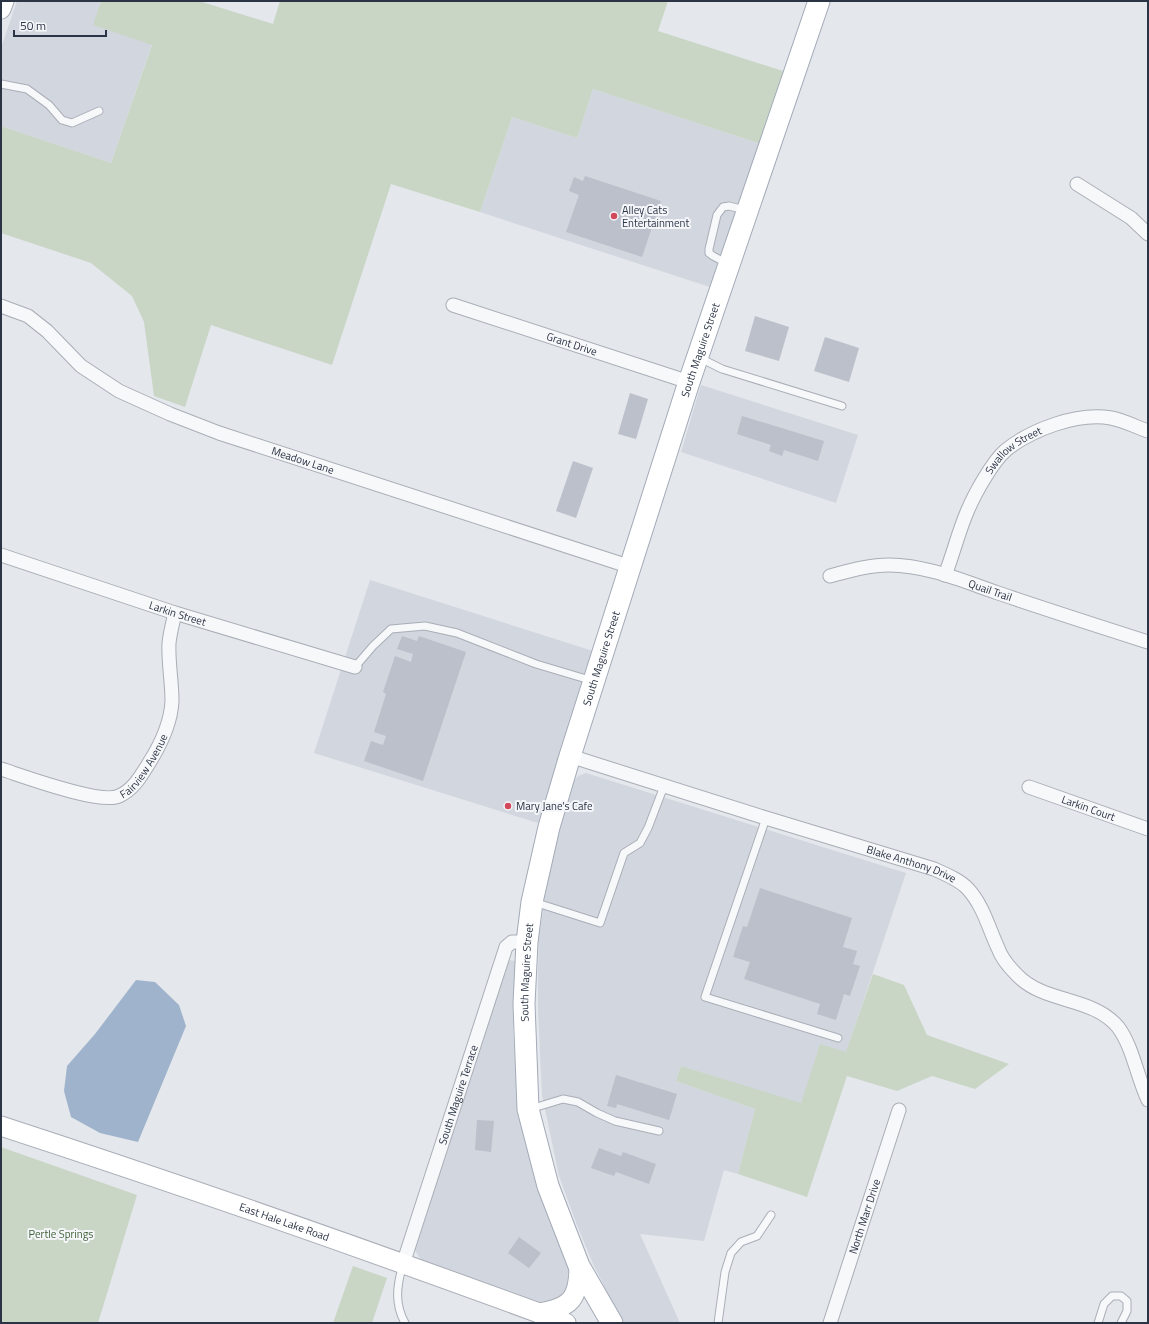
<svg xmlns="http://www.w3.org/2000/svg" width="1149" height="1324" font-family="'Titillium Web',sans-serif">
  <rect width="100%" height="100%" fill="#e4e7ec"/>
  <g fill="#d2d6de">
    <path d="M17,1H101L94,25L152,44L111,163L1,126V48Z"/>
    <path d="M593,89L761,144L713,288L480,212L512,117L577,138Z"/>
    <path d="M701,385L858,435L836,503L681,452Z"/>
    <path d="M370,580L593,651L538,823L314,753Z"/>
    <path d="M586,773L906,873L846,1053L820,1045L801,1104L681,1066L676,1081L755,1109L738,1174L724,1170L704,1241L640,1234L680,1323H623L593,1264L577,1225L559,1176L542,1095L538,1009V970L539,938L546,887L559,831L573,782L578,776Z"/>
    <path d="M508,960L515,961L513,1031L516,1078L524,1124L571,1271V1285L560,1302L542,1304L424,1263L419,1257L415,1250L417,1238Z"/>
  </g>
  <g fill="#c9d6c5">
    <path d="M101,1H199L273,24L280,1H668L658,31L786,72L761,144L593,89L577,138L512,117L480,212L391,184L332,365L211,325L185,407L154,396L144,322L132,296L91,263L1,233V126L111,163L152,45L93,25Z"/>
    <path d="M873,974L904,985L927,1035L1009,1064L975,1089L932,1076L897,1091L847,1076L807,1197L738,1174L755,1109L676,1081L681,1066L801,1103L820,1044L846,1052Z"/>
    <path d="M1,1147L137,1195L98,1323H1Z"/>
    <path d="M353,1266L387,1278L372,1323H333Z"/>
  </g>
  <path fill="#9fb4cc" d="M136,980L155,982L179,1005L186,1026L138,1142L100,1133L71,1117L64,1091L67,1066L95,1034Z"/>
  <g fill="#bbc0ca">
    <path d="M585,176L661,201L642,257L566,232L579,195L569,191L574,177L583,181Z"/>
    <path d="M755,316L789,327L779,361L745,351Z"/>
    <path d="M825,337L859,348L849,382L814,371Z"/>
    <path d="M630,393L648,399L636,439L618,434Z"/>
    <path d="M742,416L824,441L818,461L784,450L782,456L769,451L771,445L737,434Z"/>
    <path d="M573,461L593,468L576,518L556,511Z"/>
    <path d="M402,636L417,641L419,636L466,652L423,781L364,761L371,741L383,745L386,736L374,732L386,694L383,692L395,656L411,662L413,654L397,649Z"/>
    <path d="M760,888L852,918L843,947L857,951L853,964L860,966L850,996L844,994L836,1020L817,1014L820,1004L744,979L750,962L733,957L743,926L747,927Z"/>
    <path d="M616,1075L677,1094L669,1120L617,1104L616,1108L607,1106Z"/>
    <path d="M477,1120L494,1121L491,1152L475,1150Z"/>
    <path d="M599,1148L621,1156L623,1152L656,1164L649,1184L616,1172L614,1176L591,1168Z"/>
    <path d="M519,1237L541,1253L529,1268L508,1253Z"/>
  </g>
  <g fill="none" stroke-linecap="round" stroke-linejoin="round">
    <g stroke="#a9aeb7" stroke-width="9">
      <g id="service">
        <path d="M1,84L27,89L49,105L62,120L72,123L99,111"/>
        <path d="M728,264L713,256L709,253V249L717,215L723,207L729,206L745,210"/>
        <path d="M700,358L722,369L842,406"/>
        <path d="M355,667L373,646L391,629L425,626L457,633L536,664L593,681"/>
        <path d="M766,818L705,997L838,1038"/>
        <path d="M534,902L600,923L624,853L640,843L648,828L664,786"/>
        <path d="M530,1109L563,1099L578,1102L597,1113L615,1121L659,1131"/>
        <path d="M403,1264C397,1285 394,1303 405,1323"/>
        <path d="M718,1323L725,1272L731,1253L741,1242L757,1236L771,1215"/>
        <path d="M1098,1323L1104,1304L1112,1296H1121L1127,1301V1311L1121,1323"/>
      </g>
    </g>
    <g stroke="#a9aeb7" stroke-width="15">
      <g id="minor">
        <path d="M1077,184L1131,218L1148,234"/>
        <path id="s1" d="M453,305L689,382"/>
        <path id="s2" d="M1,306L28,316L47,331L81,366L119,391L170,414L219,433L631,567"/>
        <path id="s3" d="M1,555L175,613L355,667"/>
        <path id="s4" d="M945,575C953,555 958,533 967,512C974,495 992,462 1006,450C1031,430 1077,412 1111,418C1123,420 1136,427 1148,431"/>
        <path id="s5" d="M830,576C849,571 869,565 889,565C926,565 963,581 998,593C1048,610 1098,626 1148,642"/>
        <path id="s6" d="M570,756L766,818L934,869C945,874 960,880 968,889C983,905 989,929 998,948C1001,957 1010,968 1017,975C1045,1004 1092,996 1118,1027C1133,1047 1137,1077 1148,1100"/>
        <path id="s7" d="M1,769C23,776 101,805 119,796C133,790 141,776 149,763C161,744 171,723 172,701C172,681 168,662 169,643C170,633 173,622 175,613"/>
        <path id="s8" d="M1029,787L1148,829"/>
        <path id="s9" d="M403,1264L506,947L512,942H527"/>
        <path id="s10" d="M830,1323L899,1110"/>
      </g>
    </g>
    <g stroke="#a9aeb7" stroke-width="21">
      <g id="secondary">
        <path d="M1,9L4,1"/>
        <path id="s11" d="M1,1126C191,1188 379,1254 566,1323"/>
        <path d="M539,1313C571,1308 579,1298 579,1266"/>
      </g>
    </g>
    <g stroke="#a3abb8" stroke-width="23">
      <g id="primary">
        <path id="s12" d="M612,1323L579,1266L548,1186L528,1109L524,1004L527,942L532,902L549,827L570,756L689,382L819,1"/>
      </g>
    </g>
    <use href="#service" stroke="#f7f8fa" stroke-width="7"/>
    <use href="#minor" stroke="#f7f8fa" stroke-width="13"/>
    <use href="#secondary" stroke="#fff" stroke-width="19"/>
    <use href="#primary" stroke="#fff" stroke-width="21"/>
  </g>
  <g fill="#d1495b" stroke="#f4f6f9" stroke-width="1.5">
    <circle cx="614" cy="216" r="4"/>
    <circle cx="508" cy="806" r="4"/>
  </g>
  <g text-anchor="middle" stroke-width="4" stroke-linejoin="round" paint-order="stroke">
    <g font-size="11" fill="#2b3445" stroke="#f4f6f9" text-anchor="start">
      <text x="622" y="214">Alley Cats<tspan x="622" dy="13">Entertainment</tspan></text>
      <text x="516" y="810">Mary Jane's Cafe</text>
    </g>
    <g font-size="11" fill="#2b3445" stroke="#f4f6f9">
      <text dy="4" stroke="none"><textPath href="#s1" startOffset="125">Grant Drive</textPath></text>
      <text dy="4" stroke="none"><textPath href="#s12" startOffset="1016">South Maguire Street</textPath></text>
      <text dy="4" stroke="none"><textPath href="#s4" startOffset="146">Swallow Street</textPath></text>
      <text dy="4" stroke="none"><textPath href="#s2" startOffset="344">Meadow Lane</textPath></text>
      <text dy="4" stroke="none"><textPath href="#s5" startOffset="165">Quail Trail</textPath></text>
      <text dy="4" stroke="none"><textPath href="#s3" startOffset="186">Larkin Street</textPath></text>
      <text dy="4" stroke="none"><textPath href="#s12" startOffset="692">South Maguire Street</textPath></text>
      <text dy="4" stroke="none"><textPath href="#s7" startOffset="162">Fairview Avenue</textPath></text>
      <text dy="4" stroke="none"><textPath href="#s8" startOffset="63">Larkin Court</textPath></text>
      <text dy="4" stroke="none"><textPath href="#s6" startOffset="358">Blake Anthony Drive</textPath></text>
      <text dy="4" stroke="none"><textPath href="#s12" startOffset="368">South Maguire Street</textPath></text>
      <text dy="4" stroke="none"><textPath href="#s9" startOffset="178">South Maguire Terrace</textPath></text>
      <text dy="4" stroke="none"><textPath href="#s10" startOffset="112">North Marr Drive</textPath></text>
      <text dy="4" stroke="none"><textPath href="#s11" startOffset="299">East Hale Lake Road</textPath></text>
    </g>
    <g font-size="11" fill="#3f6138" stroke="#f4f6f9">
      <text x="61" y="1238">Pertle Springs</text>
    </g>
  </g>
  <rect width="1149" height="1324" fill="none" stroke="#2b3445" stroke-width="4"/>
  <path d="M14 30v6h92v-6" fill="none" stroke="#2b3445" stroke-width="2"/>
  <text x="20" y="30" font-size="12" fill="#2b3445" stroke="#f4f6f9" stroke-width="3" paint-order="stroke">50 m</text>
</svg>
